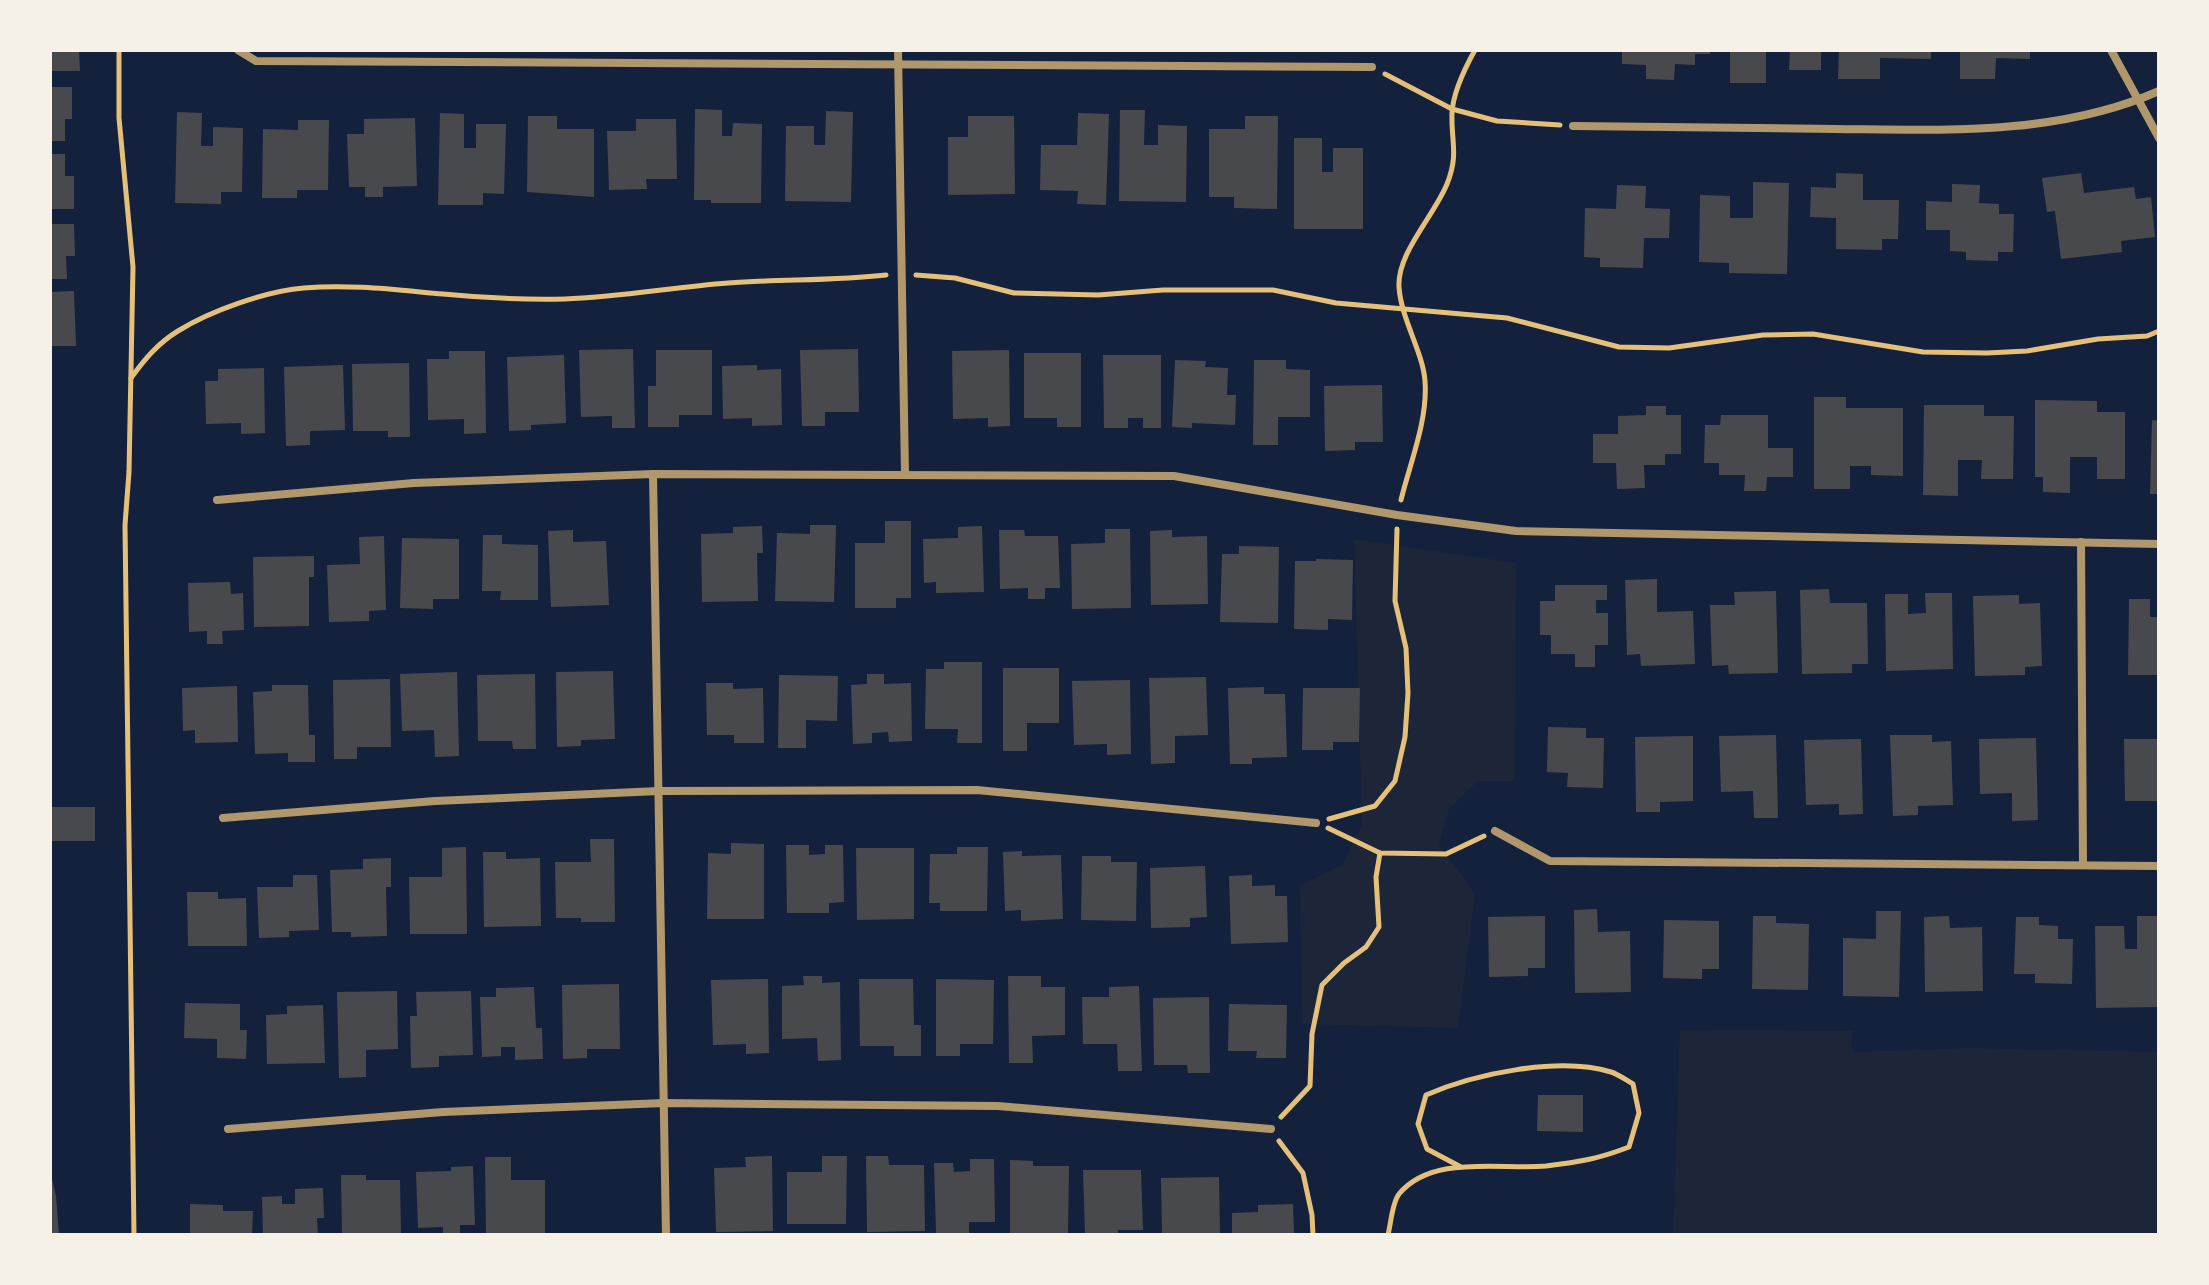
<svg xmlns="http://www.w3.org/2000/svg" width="2209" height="1285" font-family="'Titillium Web',sans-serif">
  <rect width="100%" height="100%" fill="#14213d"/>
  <g fill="#1d2539">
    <path d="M1354,539L1516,563L1515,781H1478L1449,809L1439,844L1475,894L1458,1028L1302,1024L1300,885L1343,864L1362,825Z"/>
    <path d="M1680,1030L1853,1031L1851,1044L1854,1052L1967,1048L2159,1052V1235H1673Z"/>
  </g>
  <g fill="#48494c">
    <path d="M50,50H79L80,71H50Z"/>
    <path d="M1622,50H1710V54H1695V65L1675,64L1674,80L1646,79V65L1622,64Z"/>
    <rect x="1730" y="50" width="36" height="33"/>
    <path d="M1790,50H1821V70H1789Z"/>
    <path d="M1839,50H1931V59L1880,58V79H1838Z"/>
    <path d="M1960,50H2030V59L1996,58L1995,79H1960Z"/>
    <path d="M50,87H72V119H65V141H50Z"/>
    <path d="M695,109L722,110V136H732L733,123L762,124L761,203H711V200H694Z"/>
    <path d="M1120,110H1145L1144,145H1158V125L1187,126L1186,202L1119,201Z"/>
    <path d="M826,111L853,112L851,202L785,201L786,126H814V145H825Z"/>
    <path d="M177,112L202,113L201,146H213V127L243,128L242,192H221V204L175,203Z"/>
    <path d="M440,113L464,114V148H476V124H506L504,194L483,193V205H438Z"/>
    <path d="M1078,113L1109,114L1106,205L1077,204L1078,191L1040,190L1041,145H1077Z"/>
    <path d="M528,116H557V129H594V197L527,192Z"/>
    <path d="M968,116H1014L1015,194L948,195V137H968Z"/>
    <path d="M1245,116H1278L1277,209L1234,208V197H1209V129H1245Z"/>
    <path d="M415,118L417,186L383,187V197H365V187H349L347,134H364V119Z"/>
    <path d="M636,119H676L677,179H646L647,189L609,190L607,131H636Z"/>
    <path d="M298,120H329L328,190H297V198H262L263,129L298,130Z"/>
    <path d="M1294,138H1322V172H1333V148H1363V229H1294Z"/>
    <path d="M50,154H65V176H74V209H50Z"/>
    <path d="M1836,173L1863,174V200H1899L1898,239H1882V250L1836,249V218L1810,217L1811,187L1836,188Z"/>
    <path d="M2081,173L2084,193L2134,187L2136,199L2151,197L2155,237L2121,241L2122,252L2061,259L2055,211L2047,212L2042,178Z"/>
    <path d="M1753,182L1789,183L1787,274L1729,273V263L1699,262L1700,195L1730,196V218H1753Z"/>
    <path d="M1952,184L1980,185L1979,203L1999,204V214H2014L2013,252H1998V261L1966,260V252L1950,251V230H1926V201L1952,202Z"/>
    <path d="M1617,185L1646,186L1645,208L1670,209L1669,238H1644L1643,268L1600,267V258L1584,257L1585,208L1616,209Z"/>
    <path d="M50,224H74L75,256H66L67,279H50Z"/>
    <path d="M74,291L76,346H50V292Z"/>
    <path d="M633,349L635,428H612V416L581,417L579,350Z"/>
    <path d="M858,349L859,412H825V426H802L800,350Z"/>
    <path d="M656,350H712V415H679V427H648V386H656Z"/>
    <path d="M1009,350L1010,426L988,427V418L953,419L952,351Z"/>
    <path d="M449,351H485L486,433L464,434V419L428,420L427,359H449Z"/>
    <path d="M1024,353H1081V427H1057V418H1024Z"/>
    <path d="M564,355L566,423L531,425V430L509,431L507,357Z"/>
    <path d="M1103,355H1161V428H1143V418H1128V428H1104Z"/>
    <path d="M1175,360L1206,361L1205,367L1228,368L1227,395H1236L1235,425L1192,423V428L1172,427Z"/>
    <path d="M1254,360H1286V369L1310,370V417H1278V445H1253Z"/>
    <path d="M409,363L410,437H388V431H353L352,364Z"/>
    <path d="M343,365L345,430L310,431V445L286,446L284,367Z"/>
    <path d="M757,365V370L781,369L782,425L752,426V418L723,419L722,366Z"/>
    <path d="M264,368L265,433L241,434V423L206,424L205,381H218V369Z"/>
    <path d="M1382,385L1383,442H1355V450L1325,451L1324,386Z"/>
    <path d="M1814,397H1846V408H1903V476L1871,475V466H1850V489H1814Z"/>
    <path d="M2035,400L2097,401V412H2125V479H2097V457H2070V493L2043,492V477H2035Z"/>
    <path d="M1924,405H1984V416H2014L2013,479H1981L1982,460H1958V496L1923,495Z"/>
    <path d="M1646,406H1666V415H1681V454H1665V465H1644L1645,488L1617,489L1616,463H1593V434H1618V416L1646,415Z"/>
    <path d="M1721,415H1768V448H1793V477H1767L1766,491H1744L1745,475H1719V463H1704L1705,425H1720Z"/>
    <path d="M2152,420L2159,421V494H2150Z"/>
    <path d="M885,521H911V598H896V608H855V543H885Z"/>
    <path d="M810,525H836L834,602L775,601L777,533L810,534Z"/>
    <path d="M762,526L763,553H757L758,601L702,602L701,534L733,533V527Z"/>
    <path d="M982,526L984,592L936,593V582L924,583L923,539L958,538V527Z"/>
    <path d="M1105,529H1130L1131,608L1072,609L1071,544L1105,543Z"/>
    <path d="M573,530V542L606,541L609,605L551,607L548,531Z"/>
    <path d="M999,530H1024L1025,536H1058L1060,588H1045V599H1028V588L1000,589Z"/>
    <path d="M1172,530V537L1207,536L1208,604L1151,605L1150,531Z"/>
    <path d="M483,535H502V544L538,545V600H500L501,591H482Z"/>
    <path d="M384,536L386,610L369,611V621L329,622L327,565L360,564L359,537Z"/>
    <path d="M402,538L459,539V599H433V609L400,608Z"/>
    <path d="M1239,546L1279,547L1278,623L1220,622L1222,554H1239Z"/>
    <path d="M314,556V577H309V626L254,627L253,557Z"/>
    <path d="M1316,559L1353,560L1352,620L1328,619V630L1294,629L1295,561H1316Z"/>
    <path d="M1657,579V612L1693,611L1695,664L1641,666L1640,654L1627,655L1625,580Z"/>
    <path d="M230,582L231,594L243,593L244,630L222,631L223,644H207V631L189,632L188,583Z"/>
    <path d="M1555,585H1607V600H1596V613H1608V645H1595V667H1575V654H1551V635H1540V601H1555Z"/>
    <path d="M1829,589L1830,603H1867L1868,664H1852V673L1802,674L1800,590Z"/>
    <path d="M1776,591L1778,673L1729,674L1728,665L1712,666L1710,605H1735L1734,592Z"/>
    <path d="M1925,593H1952L1953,669L1886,671L1885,594H1908V614L1926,613Z"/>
    <path d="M2019,595V604L2040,603L2042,666L2025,667V675L1975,676L1973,596Z"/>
    <path d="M2129,599H2150V617H2159V675H2128Z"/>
    <path d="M944,662H982V743H957L958,729H925L926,669H944Z"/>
    <path d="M1003,668H1059V723H1027V751H1003Z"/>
    <path d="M613,671L615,739L581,740V746L557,747L556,672Z"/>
    <path d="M457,672L459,756L435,757L434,730L402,731L400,674Z"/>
    <path d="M535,674L536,749H513L512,741H478L477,675Z"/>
    <path d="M867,674H884V684L911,683L912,741L889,742L888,732L872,733V743L853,744L851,685L867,684Z"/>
    <path d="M779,675L838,676L837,721L806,720V748H778Z"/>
    <path d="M1206,677L1208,735L1175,736V763L1151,764L1149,678Z"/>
    <path d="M390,679L391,747H357V759H334L333,680Z"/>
    <path d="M1130,680L1131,754L1107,755V744L1074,745L1072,681Z"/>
    <path d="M706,683H733V689L763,688L764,743H734V735H707Z"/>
    <path d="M272,685H308L309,735H315V762H288V753L255,754L253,692L272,691Z"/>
    <path d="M237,686L238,742L195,743V730L183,731L182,688Z"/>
    <path d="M1264,687V694H1285L1287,757L1252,758V764H1230L1228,688Z"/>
    <path d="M1303,688H1360L1359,742H1333V750H1302Z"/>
    <path d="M1548,727L1586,728V738H1604L1603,788L1567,787L1568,773L1547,772Z"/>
    <path d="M1776,735L1778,818H1754L1753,791L1721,792L1719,736Z"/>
    <path d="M1890,735H1932V742L1951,741L1953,805L1918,806V815L1893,816Z"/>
    <path d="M1693,736V801L1660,802V812H1636L1635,737Z"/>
    <path d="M2036,738L2038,820L2012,821V793L1980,794L1979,739Z"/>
    <path d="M1861,739L1863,814L1839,815V804L1806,805L1804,740Z"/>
    <path d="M2124,739H2159V801H2125Z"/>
    <rect x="50" y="807" width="45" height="34"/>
    <path d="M590,839H614L615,922H581V918H556L555,862H591Z"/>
    <path d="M731,843L764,844V919H707L708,853L731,854Z"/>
    <path d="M786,845H809V855L825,854V845H843L844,902L829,903V913H787Z"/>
    <path d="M466,847L467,934H410L409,877H442V848Z"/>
    <path d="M957,847H988L987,911H940V903H929L930,854H957Z"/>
    <path d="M856,848H914V919L857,920Z"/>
    <path d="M1022,851V856L1061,855L1063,919L1021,921V910L1005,911L1003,852Z"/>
    <path d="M483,852H506V859L540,858L541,926L484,927Z"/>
    <path d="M1082,856H1111V862H1137L1136,921L1081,920Z"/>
    <path d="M391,858V887H386L387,936L351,937V932H332L330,870L363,869V859Z"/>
    <path d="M1205,866L1207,917L1190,918V927L1151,928L1150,868Z"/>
    <path d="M293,875H317L319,930L289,931V937L259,938L257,887H293Z"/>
    <path d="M1252,875V886L1275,885V896H1287L1288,942L1231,944L1229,876Z"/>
    <path d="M187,892H218V899L246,898L247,946H188Z"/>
    <path d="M1597,909L1598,932L1630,931L1631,992L1575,993L1574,910Z"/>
    <path d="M1876,911H1901L1899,997L1843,996V938L1876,939Z"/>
    <path d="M1545,916V968H1528V976L1489,977L1488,917Z"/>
    <path d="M1753,916H1776V923L1809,924L1808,990L1752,989Z"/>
    <path d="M1949,916L1950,928L1982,927L1983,991L1925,992L1924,917Z"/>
    <path d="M2137,916H2159V1007L2096,1008L2095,926H2124L2125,949H2137Z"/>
    <path d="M2016,917H2039V925L2058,926V939H2073L2072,984L2035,983V974H2014Z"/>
    <path d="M1664,920L1719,921V969H1702V979L1663,978Z"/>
    <path d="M803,976H822V983L840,982L841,1060L818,1061L817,1038L782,1039V986L804,985Z"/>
    <path d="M1008,976H1041V987H1065V1035L1032,1036L1033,1063H1009Z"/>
    <path d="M768,979L769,1053L746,1054V1044L713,1045L711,980Z"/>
    <path d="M859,979H913L914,1025H921V1056H894V1046H860Z"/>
    <path d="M936,979L994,980L993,1044H960V1056H936Z"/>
    <path d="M619,984L620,1049H587V1058L563,1059L562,985Z"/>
    <path d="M1139,986L1142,1071H1118L1117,1044H1083L1082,997H1109V987Z"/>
    <path d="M534,987L536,1028H542L543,1059L515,1060V1047H501V1056L482,1057L480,997H496V988Z"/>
    <path d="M397,991L398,1049L366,1050V1077L339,1078L337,992Z"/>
    <path d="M471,991L473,1055L439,1056V1067L411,1068L410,1016H417L416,992Z"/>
    <path d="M1209,997L1210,1073H1188L1187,1065H1154L1153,998Z"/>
    <path d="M185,1003L240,1004V1030H247L246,1059L217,1058V1039L184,1038Z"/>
    <path d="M1229,1004L1287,1005L1286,1058H1256L1257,1051H1228Z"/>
    <path d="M323,1005L325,1063L267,1064L266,1015L287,1014V1006Z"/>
    <path d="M1538,1095H1583V1132L1537,1131Z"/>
    <path d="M772,1156L773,1231L716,1232L714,1168L746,1167L745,1157Z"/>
    <path d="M822,1156H847L846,1224H787V1172H822Z"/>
    <path d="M866,1156H888L889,1165H924L925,1231L867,1232Z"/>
    <path d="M485,1157H511V1180H545V1233L486,1235Z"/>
    <path d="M970,1159H994L995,1222H969V1233H936L934,1163H953L954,1172L970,1171Z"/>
    <path d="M1010,1160L1033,1161V1166H1069L1068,1234H1010Z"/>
    <path d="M473,1166L475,1225H460V1235H443V1227L418,1228L416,1172L451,1171V1167Z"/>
    <path d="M1083,1170H1141L1143,1230H1118V1235H1085Z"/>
    <path d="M50,1171L56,1196L59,1235H50Z"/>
    <path d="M341,1175H366V1180H400L401,1235H342Z"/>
    <path d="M1219,1177L1220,1234L1162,1235L1161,1178Z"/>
    <path d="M323,1188L324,1218H317L318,1235H263L262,1197L282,1196V1204H295V1189Z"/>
    <path d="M190,1204L223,1205V1211H253L252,1235H190Z"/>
    <path d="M1293,1204L1294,1234L1232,1235V1213L1258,1212V1205Z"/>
  </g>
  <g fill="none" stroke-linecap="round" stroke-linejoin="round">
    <g stroke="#e5c07b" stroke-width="5">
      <path d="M119,50V118L133,267L129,472L125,525L134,1235"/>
      <path d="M1385,74L1452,109L1497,121L1560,125"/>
      <path d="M916,275L955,278L1014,293L1098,295L1163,290H1273L1336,303L1507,318L1619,347L1669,348L1763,335L1813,334L1923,352L1987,353L2027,351L2098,339L2147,336L2159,331"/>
      <path d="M131,378C144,360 158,343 178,331C210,311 266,291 304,288C351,284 397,290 443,294C484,298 524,300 565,299C620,297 674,287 728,283C781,279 834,281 886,275"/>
      <path d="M1401,500C1410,463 1428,420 1425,381C1423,352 1401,319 1399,287C1397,253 1434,216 1447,184C1459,154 1451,142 1452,113C1453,92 1465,68 1475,50"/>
      <path d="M1329,819L1375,806L1395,781L1405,737L1408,693L1406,648L1395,601L1397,529"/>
      <path d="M1328,828L1380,853L1446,854L1484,836"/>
      <path d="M1281,1117L1310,1086L1312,1034L1322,985L1344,963L1366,947L1379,927L1376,877L1380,853"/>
      <path d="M1279,1141L1303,1173L1312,1215L1313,1235"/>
      <path d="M1388,1235C1391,1223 1392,1203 1399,1194C1432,1154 1501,1170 1546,1166C1579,1162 1598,1159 1629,1147L1639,1113L1633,1084C1626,1080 1618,1074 1611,1072C1559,1056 1474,1074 1426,1095L1418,1124L1427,1149L1461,1167"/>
    </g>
    <g stroke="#b1986c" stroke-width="8">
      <path d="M238,50L256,61L1372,67"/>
      <path d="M898,50L905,474"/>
      <path d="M2111,50L2159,138"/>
      <path d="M1573,126C1661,127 1748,128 1835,129C1944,130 2057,136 2159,91"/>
      <path d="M653,474L666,1235"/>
      <path d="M217,500L414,483L653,474L1174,476L1397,515L1516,531L2159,544"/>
      <path d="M2081,542L2083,865"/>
      <path d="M223,818L435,801L659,791L977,790L1316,823"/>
      <path d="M1495,831L1550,861L2159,866"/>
      <path d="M228,1129L443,1112L664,1103L998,1106L1271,1129"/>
    </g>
  </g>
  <rect width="2209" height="1285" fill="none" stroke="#f6f1e7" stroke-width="104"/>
</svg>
